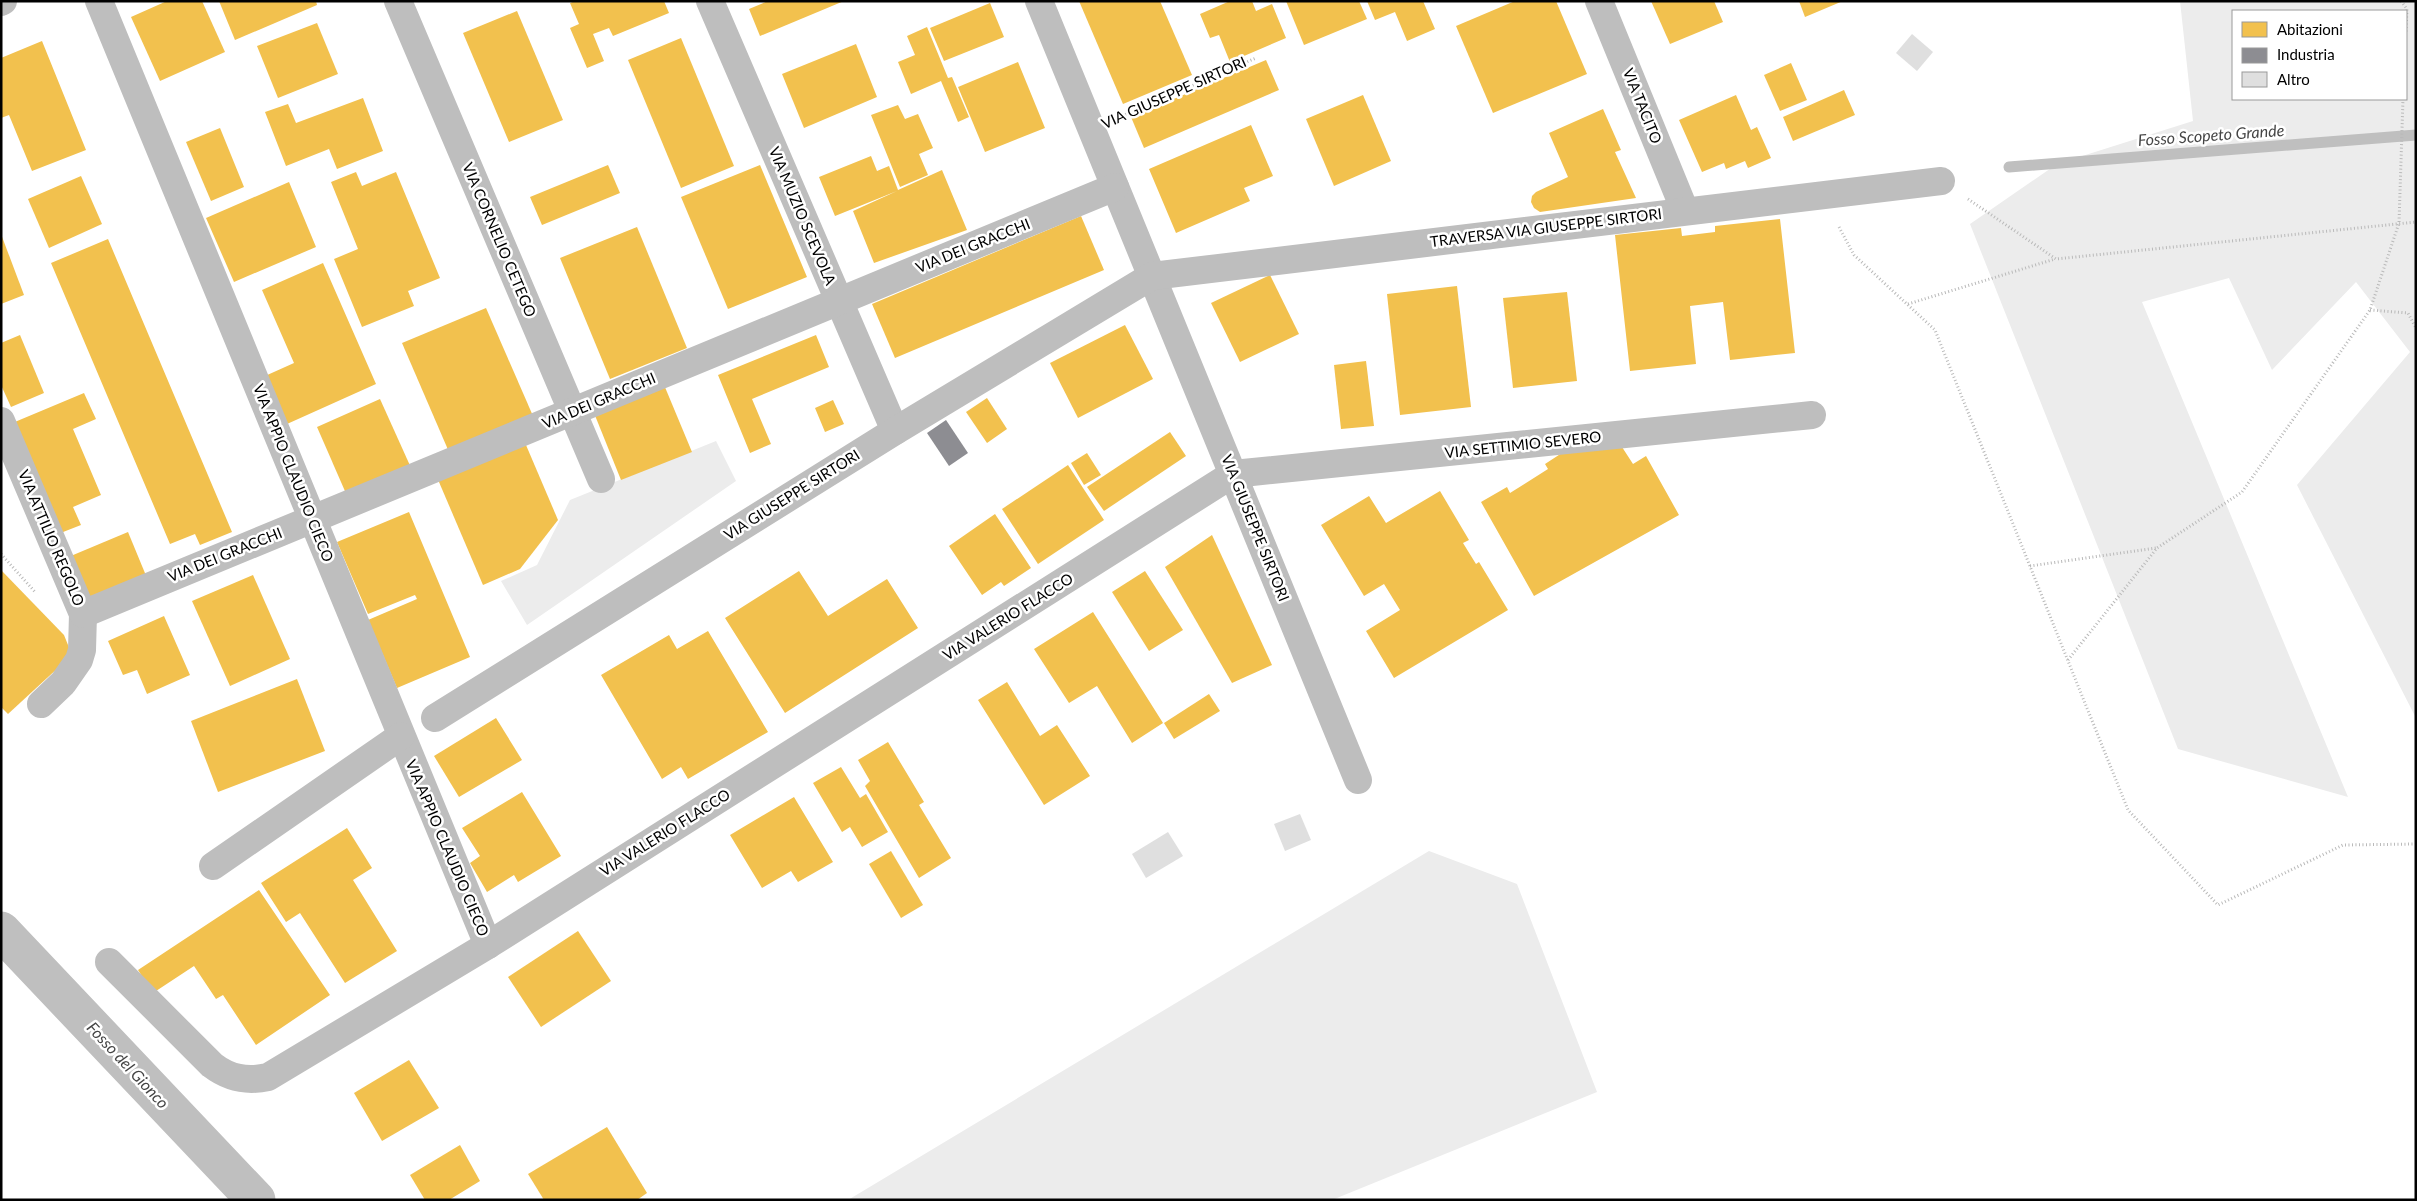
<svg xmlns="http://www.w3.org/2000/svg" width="2417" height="1201" font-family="Lato,sans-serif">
  <rect width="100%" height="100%" fill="#fff"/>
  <g fill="#ececec" fill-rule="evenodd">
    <path d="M2180,1H2416V718L2297,485L2410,352L2356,282L2272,370L2229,278L2142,302L2348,797L2178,749L1970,224L2057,164L2193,121ZM2233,11H2406V99H2233Z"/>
    <path d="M716,441L736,481L527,625L501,581L537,565L570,500Z"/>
    <path d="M1429,851L1517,884L1597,1092L1332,1200H848Z"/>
  </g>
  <g fill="#f2c14e">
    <path d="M167,1H202L225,52L160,81L131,17Z"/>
    <path d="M219,1H316L317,5L235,40Z"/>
    <path d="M575,1H664L669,13L613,36L609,28L593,34L604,61L587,68L570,28L579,24L570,3Z"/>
    <path d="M768,1H844L760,36L749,9Z"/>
    <path d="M1079,1H1160L1192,75L1123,104Z"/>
    <path d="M1230,1H1252L1256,11L1272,4L1286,38L1230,62L1219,35L1210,38L1200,14Z"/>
    <path d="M1286,1H1359L1367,19L1304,45Z"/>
    <path d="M1367,1H1423L1435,29L1407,41L1395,12L1375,20Z"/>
    <path d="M1515,1H1556L1587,74L1493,113L1456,26Z"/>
    <path d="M1651,1H1714L1723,22L1670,44Z"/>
    <path d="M1799,1H1843L1805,17Z"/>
    <path d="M990,3L1004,37L944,61L930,28Z"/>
    <path d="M517,11L563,120L509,142L463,33Z"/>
    <path d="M317,23L338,74L278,98L257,46Z"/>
    <path d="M927,27L948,78L952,77L969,117L958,122L941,81L911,94L898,62L915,55L907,36Z"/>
    <path d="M681,38L734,166L681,188L628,60Z"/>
    <path d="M42,41L86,150L32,171L9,115L1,118V58Z"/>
    <path d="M856,44L877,97L804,128L782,74Z"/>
    <path d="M1266,60L1279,90L1144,148L1131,117Z"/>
    <path d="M1018,62L1045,128L985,152L958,87Z"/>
    <path d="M1791,63L1807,100L1780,111L1764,75Z"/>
    <path d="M1844,90L1855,115L1793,141L1783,117Z"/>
    <path d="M1363,95L1391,161L1334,186L1306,119Z"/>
    <path d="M1736,95L1751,130L1757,127L1771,158L1748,168L1745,161L1726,169L1724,163L1702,172L1679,120Z"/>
    <path d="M363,98L383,151L337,169L329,149L286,166L265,112L288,104L296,123Z"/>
    <path d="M898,105L905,119L918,114L933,148L919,154L928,175L900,187L871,115Z"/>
    <path d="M1603,109L1621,150L1615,152L1636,198L1540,212L1534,208L1531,202L1532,196L1536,192L1568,177L1549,133Z"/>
    <path d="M1251,125L1273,176L1244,188L1250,201L1176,233L1149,169Z"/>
    <path d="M220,128L244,187L211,201L186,142Z"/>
    <path d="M871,156L877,171L889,166L898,190L942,170L967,230L874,263L853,211L897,191L835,216L819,177Z"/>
    <path d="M608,165L620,193L542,225L530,197Z"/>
    <path d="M760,165L807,277L728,309L681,197Z"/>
    <path d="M356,172L362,186L396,172L440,278L408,291L414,306L362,327L334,259L358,249L331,182Z"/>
    <path d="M81,176L102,224L49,248L28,199Z"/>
    <path d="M289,182L316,247L234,282L206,218Z"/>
    <path d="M1081,216L1104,270L895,358L872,304Z"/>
    <path d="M1780,219L1795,353L1730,360L1723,302L1690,306L1696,364L1630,371L1615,235L1681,228L1682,236L1715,232V226Z"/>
    <path d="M637,227L687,348L610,379L560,258Z"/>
    <path d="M1,234L24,295L1,304Z"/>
    <path d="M108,239L232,532L200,545L195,534L170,544L51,263Z"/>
    <path d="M323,263L376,384L287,424L265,376L294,363L262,290Z"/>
    <path d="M1270,275L1299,334L1240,362L1211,303Z"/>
    <path d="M1457,286L1471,407L1400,415L1387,294Z"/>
    <path d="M1567,292L1577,381L1513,388L1503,298Z"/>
    <path d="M486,308L533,416L449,452L402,343Z"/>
    <path d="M1125,325L1153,379L1078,418L1050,363Z"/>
    <path d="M20,335L44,393L11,407L1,385V343Z"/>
    <path d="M816,335L829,367L752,399L771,444L750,453L718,375Z"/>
    <path d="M1366,361L1374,426L1341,429L1334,365Z"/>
    <path d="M662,380L692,452L621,480L592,408Z"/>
    <path d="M84,393L96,419L73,429L101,495L73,507L81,525L58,534L10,424Z"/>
    <path d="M987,398L1007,429L987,443L966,412Z"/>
    <path d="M380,399L412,470L348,498L317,427Z"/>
    <path d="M833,400L844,424L825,432L815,408Z"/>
    <path d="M1170,432L1186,456L1104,511L1087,487Z"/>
    <path d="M523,438L558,520L520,569L483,585L436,475Z"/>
    <path d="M1622,447L1633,464L1646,456L1679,515L1534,596L1481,502L1507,487L1510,493L1548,469L1545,464L1565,451Z"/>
    <path d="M1087,453L1101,475L1084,485L1071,463Z"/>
    <path d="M1068,465L1104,520L1038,564L1002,509Z"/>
    <path d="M1440,491L1469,540L1463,543L1476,564L1479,562L1508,610L1394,678L1366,631L1400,610L1384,584L1364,596L1321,525L1369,496L1386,523Z"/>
    <path d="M409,512L470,657L397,688L368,620L417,599L415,595L368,614L337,542Z"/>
    <path d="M995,514L1031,568L1004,586L1001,582L982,595L949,546Z"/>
    <path d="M128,532L147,578L86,604L66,558Z"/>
    <path d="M1212,535L1272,665L1232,683L1165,567Z"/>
    <path d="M1,570L64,635L72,655L8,714L1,707Z"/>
    <path d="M799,571L828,616L887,579L918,628L785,713L725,618Z"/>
    <path d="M1145,571L1183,630L1149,651L1112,592Z"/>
    <path d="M253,575L290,659L230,686L192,601Z"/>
    <path d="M1093,612L1163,723L1132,743L1097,686L1069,703L1034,649Z"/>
    <path d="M164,616L190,675L147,694L137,670L123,675L108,641Z"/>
    <path d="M708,631L768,732L688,779L681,767L662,779L601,675L669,635L677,649Z"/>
    <path d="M297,679L325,751L218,792L191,721Z"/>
    <path d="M1007,682L1040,736L1057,725L1090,776L1044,805L978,700Z"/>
    <path d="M1209,694L1220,711L1174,739L1164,723Z"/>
    <path d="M496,718L522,760L459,797L434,756Z"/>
    <path d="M888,742L924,802L919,805L951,858L919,878L865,786L870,781L858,760Z"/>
    <path d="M841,767L860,798L866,794L888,832L862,847L850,827L842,832L813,783Z"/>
    <path d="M522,792L561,856L518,882L514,875L487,892L470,863L480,856L462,828Z"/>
    <path d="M794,797L833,862L798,882L791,871L762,888L730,835Z"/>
    <path d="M347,828L372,868L353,880L397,951L345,983L300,913L286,922L261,883Z"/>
    <path d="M891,851L923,905L901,918L869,864Z"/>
    <path d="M259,890L330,995L256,1045L223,995L216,999L194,966L153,993L138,970Z"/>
    <path d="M578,931L611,981L541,1027L508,977Z"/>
    <path d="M409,1060L439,1108L382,1141L354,1093Z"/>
    <path d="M607,1127L647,1193L637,1200H544L528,1174Z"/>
    <path d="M460,1145L480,1181L449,1200H425L410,1175Z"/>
  </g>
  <path fill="#8d8d92" d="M946,420L968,453L949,466L927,433Z"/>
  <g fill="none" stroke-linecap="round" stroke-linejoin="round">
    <path stroke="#bfbfbf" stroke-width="11" d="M2009,167L2416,135"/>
    <path stroke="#bfbfbf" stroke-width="39" d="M1,931L256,1200"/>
  </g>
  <g fill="#dfdfdf">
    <path d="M1912,34L1933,52L1917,71L1896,53Z"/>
    <path d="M1300,814L1311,840L1285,851L1274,824Z"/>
    <path d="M1168,832L1183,856L1146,878L1132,854Z"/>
  </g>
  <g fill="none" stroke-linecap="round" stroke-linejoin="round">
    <g stroke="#b9b9b9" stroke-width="3" stroke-dasharray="1 2.5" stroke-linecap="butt">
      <path d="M2401,1L2407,9L2406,32"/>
      <path d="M1122,116L1256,58"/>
      <path d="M1968,199L2056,259L2416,222"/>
      <path d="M1839,227L1854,255L1935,330L2128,810L2218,905L2343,845L2416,844"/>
      <path d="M1908,304L2055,259"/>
      <path d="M2370,310L2408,313L2416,328"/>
      <path d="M1,554L36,593"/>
      <path d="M2030,566L2156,548"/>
      <path d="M2068,660L2157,548L2242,492L2370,310L2399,223L2403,99"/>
    </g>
    <g stroke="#bebebe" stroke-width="28">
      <path d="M99,1L488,945"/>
      <path d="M398,1L601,479"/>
      <path d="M710,1L895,431"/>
      <path d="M1039,1L1358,780"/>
      <path d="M1599,1L1685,211"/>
      <path d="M1,2L3,1"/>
      <path d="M1,421L83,614L82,650L79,660L63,683L41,704"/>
      <path d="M83,614L1115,187"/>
      <path d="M435,718L895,431L1152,276L1941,181"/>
      <path d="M213,866L401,736"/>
      <path d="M109,962L212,1065C229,1078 246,1082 268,1077L488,945L1233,474L1812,415"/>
    </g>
  </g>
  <g text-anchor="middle" stroke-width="5" stroke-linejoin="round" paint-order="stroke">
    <g font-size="15" fill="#000" stroke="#fff">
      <text transform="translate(1174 93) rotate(-24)" y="5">VIA GIUSEPPE SIRTORI</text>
      <text transform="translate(1642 106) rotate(68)" y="5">VIA TACITO</text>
      <text transform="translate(802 216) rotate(67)" y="5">VIA MUZIO SCEVOLA</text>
      <text transform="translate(1546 228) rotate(-7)" y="5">TRAVERSA VIA GIUSEPPE SIRTORI</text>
      <text transform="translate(499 240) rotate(67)" y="5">VIA CORNELIO CETEGO</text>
      <text transform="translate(973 246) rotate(-22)" y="5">VIA DEI GRACCHI</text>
      <text transform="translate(599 401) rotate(-23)" y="5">VIA DEI GRACCHI</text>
      <text transform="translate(1523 445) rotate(-6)" y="5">VIA SETTIMIO SEVERO</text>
      <text transform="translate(293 473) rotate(68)" y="5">VIA APPIO CLAUDIO CIECO</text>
      <text transform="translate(792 495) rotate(-32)" y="5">VIA GIUSEPPE SIRTORI</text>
      <text transform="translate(1255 528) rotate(68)" y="5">VIA GIUSEPPE SIRTORI</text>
      <text transform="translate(51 538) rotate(67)" y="5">VIA ATTILIO REGOLO</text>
      <text transform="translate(225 555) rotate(-22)" y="5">VIA DEI GRACCHI</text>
      <text transform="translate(1008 617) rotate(-32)" y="5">VIA VALERIO FLACCO</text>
      <text transform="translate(665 833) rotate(-32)" y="5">VIA VALERIO FLACCO</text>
      <text transform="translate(447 848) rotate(67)" y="5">VIA APPIO CLAUDIO CIECO</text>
    </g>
    <g font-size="16" font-style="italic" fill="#444" stroke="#fff">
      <text transform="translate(2211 135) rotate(-4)" y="6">Fosso Scopeto Grande</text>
      <text transform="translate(128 1065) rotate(47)" y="6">Fosso del Gionco</text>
    </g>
  </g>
  <rect width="2417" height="1201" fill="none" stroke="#000000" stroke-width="5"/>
  <rect x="2232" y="10" width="175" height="90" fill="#ffffff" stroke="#999999"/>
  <rect x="2242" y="22" width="25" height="15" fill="#f2c14e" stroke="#999999"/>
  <text x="2277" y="35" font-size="15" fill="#000000">Abitazioni</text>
  <rect x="2242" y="48" width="25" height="15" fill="#8d8d92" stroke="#999999"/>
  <text x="2277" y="60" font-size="15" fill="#000000">Industria</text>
  <rect x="2242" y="72" width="25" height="15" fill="#dfdfdf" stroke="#999999"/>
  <text x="2277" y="85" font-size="15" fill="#000000">Altro</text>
</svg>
